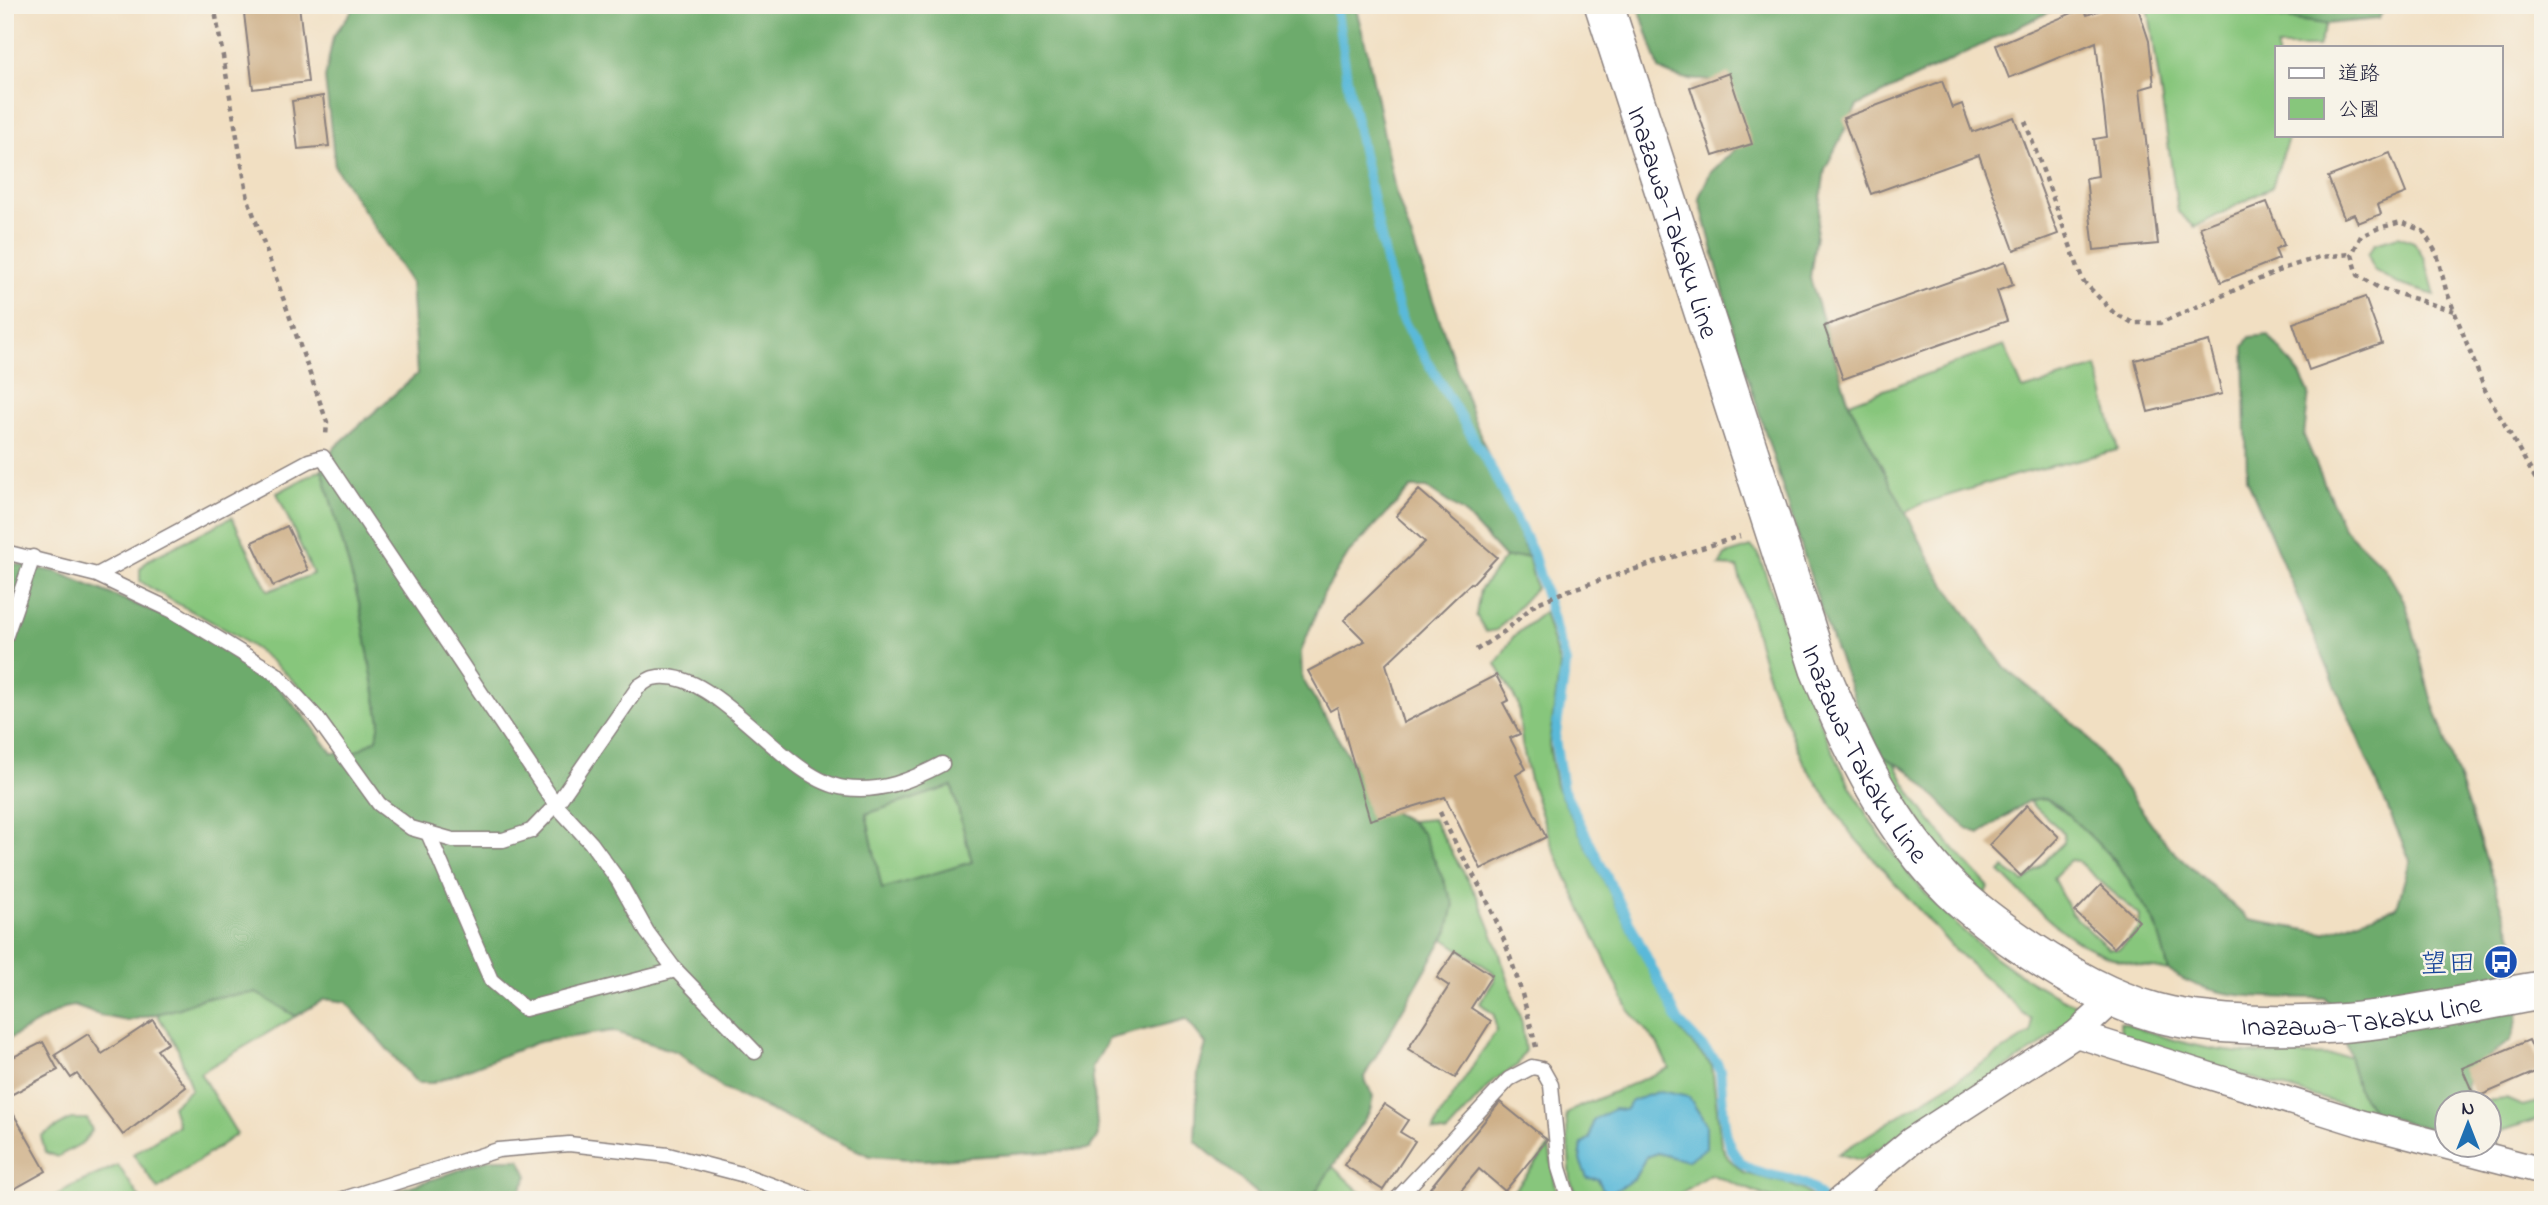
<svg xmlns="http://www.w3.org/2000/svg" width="2548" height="1205" font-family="'Indie Flower','Klee One',sans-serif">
  <rect width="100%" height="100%" fill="#f7f3e8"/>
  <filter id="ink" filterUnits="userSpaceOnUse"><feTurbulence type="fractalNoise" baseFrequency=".0143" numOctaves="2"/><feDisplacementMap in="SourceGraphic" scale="14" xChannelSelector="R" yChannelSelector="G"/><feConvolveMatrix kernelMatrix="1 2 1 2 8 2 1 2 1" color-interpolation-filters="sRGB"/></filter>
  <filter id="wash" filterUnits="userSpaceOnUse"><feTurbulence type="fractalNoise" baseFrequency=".00686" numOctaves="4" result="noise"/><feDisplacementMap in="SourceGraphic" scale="28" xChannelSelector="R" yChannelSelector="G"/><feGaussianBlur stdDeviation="1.57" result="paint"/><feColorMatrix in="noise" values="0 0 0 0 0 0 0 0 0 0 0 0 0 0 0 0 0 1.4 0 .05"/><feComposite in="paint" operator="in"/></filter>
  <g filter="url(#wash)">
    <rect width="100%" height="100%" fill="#f1dfc2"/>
    <g fill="#87c67c" stroke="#54745c" stroke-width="2" fill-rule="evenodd">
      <path d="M2148,5H2181L2326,24L2318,47H2277V135H2289L2272,187L2195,227L2178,212Z"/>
      <path d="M2398,236L2414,242L2425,259L2435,295L2398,284L2374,270L2368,254L2375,243Z"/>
      <path d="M2004,345L2023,390L2097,367L2118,450L2019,474L1921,504L1905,513L1849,403Z"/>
      <path d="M322,469L360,606L380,722L377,740L353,753C320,706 288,669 239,638C207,617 171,603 140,581V569L148,560L232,517L268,591L313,574L277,493Z"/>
      <path d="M1751,547L1758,553C1784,625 1807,698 1840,766C1890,869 1978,965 2084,1008L2038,1047L1861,1160L1838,1154L2031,1033V1020L1954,949L1852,835L1803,762L1769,681L1737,567L1719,566L1725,555Z"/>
      <path d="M1528,556L1536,588L1497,630L1486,632L1476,615L1480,590L1505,558Z"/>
      <path d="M1544,612L1560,666L1549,744L1556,786L1678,1028L1712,1066L1721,1144L1728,1158L1744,1173L1788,1184L1803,1190L1815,1200H1782L1768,1197L1710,1174L1670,1200H1581L1571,1183L1566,1115L1574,1109L1669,1068L1657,1043L1629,1011L1552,846L1530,780L1522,744L1518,704L1496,664L1513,637ZM1625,1110L1657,1153L1646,1157L1634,1179L1611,1193L1603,1190L1598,1179L1587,1177L1580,1160L1582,1144Z"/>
      <path d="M1882,756L1895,762C1913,806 1956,852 1989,887L1985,895C1941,855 1908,809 1882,756Z"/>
      <path d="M952,786L972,862L882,890L866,814Z"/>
      <path d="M2045,799C2083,819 2137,884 2155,923C2162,937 2164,955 2169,971C2144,966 2118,962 2096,951C2059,935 2028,900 2000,872L2004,868L2024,882L2064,842L2063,832L2028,801ZM2070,860L2077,861L2140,916L2139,929L2119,949H2109L2072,914L2053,878Z"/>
      <path d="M1433,819L1478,898L1497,945L1522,1023L1525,1051L1517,1066L1493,1081L1447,1133L1433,1131L1440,1116L1496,1031L1494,1015L1480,1003L1495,979L1493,972L1444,939L1448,931L1423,834L1411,821Z"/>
      <path d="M256,993L296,1016L200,1073L237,1134L158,1189L133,1154L178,1125L172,1106L191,1089L178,1049L157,1014L180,1008L203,998Z"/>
      <path d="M2120,1022C2152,1033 2186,1045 2219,1050C2262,1056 2306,1055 2349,1056L2358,1090L2374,1114L2183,1058L2121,1034Z"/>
      <path d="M2506,1099L2522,1106L2543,1101V1117L2496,1133V1146L2489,1145L2488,1104L2473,1102Z"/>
      <path d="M71,1119H87L92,1130L84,1142L57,1157L45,1152L41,1136Z"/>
      <path d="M1549,1147L1558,1200H1506Z"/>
      <path d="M118,1165L141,1200H49L70,1187Z"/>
      <path d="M1332,1166L1369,1200H1310Z"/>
    </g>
    <g fill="#6dab6c" stroke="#486654" stroke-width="2" fill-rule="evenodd">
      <path d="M356,5H1355L1367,50L1395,190L1474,419L1528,556L1505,558L1464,513L1427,488H1411L1349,553L1324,593L1301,652L1302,678L1377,804L1410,821L1423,834L1454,904L1448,931L1364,1077L1373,1097L1370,1111L1310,1200H1265L1195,1141L1198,1072L1206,1044L1186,1019L1109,1039L1092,1068L1098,1136L1089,1149L923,1160L870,1156L723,1089L677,1052L612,1031L538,1042L433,1083H417L346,1002L325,999L296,1016L256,993L203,998L180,1008L128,1021L102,1016L74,1006L64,1008L5,1041V562L57,572L181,623L268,676L309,722L332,753H353L377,739L380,721L360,606L322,469L334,448L417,374L411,283L335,167L325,78L333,37ZM952,786L972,862L882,889L866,814Z"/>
      <path d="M1638,5H2100L2053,10L1857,106L1825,169L1810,278L1849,403L1937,573L2005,668L2083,731L2169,847L2249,920L2324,933L2397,907L2410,860L2247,479L2244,347L2250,337L2268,335L2300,374L2309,393L2304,436L2343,527L2385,568L2406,604L2430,695L2520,959L2517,1021L2511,1040L2470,1071L2466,1088L2474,1103L2446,1104V1133L2374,1114L2358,1090L2338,1011L2325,998C2270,997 2216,1002 2169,971L2156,924L2115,860L2059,806L2045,799L2028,801L1980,834L1965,827L1910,771L1882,756L1858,708L1823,616L1735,336L1699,197L1710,173L1746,139L1726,80C1702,80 1680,82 1659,69Z"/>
      <path d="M2181,5H2388L2378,19L2326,24Z"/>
      <path d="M489,1159H520L528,1176L516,1200H366L443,1176Z"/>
    </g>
    <path fill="#5ab9d9" stroke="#3e6e8a" stroke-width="2" d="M1660,1091L1689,1097L1706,1124V1148L1687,1161L1657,1153L1646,1157L1634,1179L1611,1193L1603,1190L1598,1179L1587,1178L1580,1160L1582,1144L1590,1138L1593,1121L1614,1109L1625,1110L1632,1101Z"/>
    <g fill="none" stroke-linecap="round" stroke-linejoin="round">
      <path stroke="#5ab9d9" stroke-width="10" d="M1336,5L1347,79L1390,280L1402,319L1491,468L1533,553L1566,663L1555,740L1563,789L1679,1022L1716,1061L1720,1070C1723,1092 1722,1118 1728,1140C1744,1192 1797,1162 1823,1200"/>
    </g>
    <g id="blocks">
      <g fill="#cdaf87">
        <path d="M243,5H299L308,82L253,89Z"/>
        <path d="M2114,5H2137L2149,41L2154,85L2140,89L2158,244L2094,250L2086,178L2098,176L2094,139L2107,137L2096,42L2009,78L1996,45L2084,8L2087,15Z"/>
        <path d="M1729,73L1752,144L1713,156L1690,87Z"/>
        <path d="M1942,81L1952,108L1962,104L1972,132L2014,117L2058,234L2014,250L1979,155L1871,194L1843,118Z"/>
        <path d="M323,96L329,146L298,149L292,101Z"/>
        <path d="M2390,153L2406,193L2378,204L2381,214L2358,223L2354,214L2344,218L2328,177Z"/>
        <path d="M2267,202L2284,245L2275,249L2279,259L2221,282L2200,227Z"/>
        <path d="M2005,262L2013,285L1997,291L2007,321L1843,379L1824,326Z"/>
        <path d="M2365,297L2382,344L2309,370L2293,323Z"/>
        <path d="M2209,341L2222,394L2148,412L2135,360Z"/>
        <path d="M1419,490L1497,557L1472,584L1471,583L1386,664L1403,723L1496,675L1509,700L1503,703L1520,734L1510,738L1526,769L1516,775L1546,837L1481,869L1445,797L1370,820L1337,707L1330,711L1308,671L1365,641L1344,620L1425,542L1396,516Z"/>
        <path d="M287,526L308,570L273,586L252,542Z"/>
        <path d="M2027,805L2059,837L2021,876L1989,845Z"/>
        <path d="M2101,885L2139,921L2114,948L2075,912Z"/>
        <path d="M1455,951L1492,975L1471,1008L1491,1021L1455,1078L1408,1049L1449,986L1437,978Z"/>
        <path d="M153,1020L168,1043L157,1050L186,1087L123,1135L77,1074L71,1078L55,1055L88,1034L102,1054Z"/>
        <path d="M2529,1040L2542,1069L2475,1098L2462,1068Z"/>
        <path d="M43,1042L58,1070L5,1098V1061Z"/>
        <path d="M5,1099L46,1171L5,1194Z"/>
        <path d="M1500,1102L1547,1140L1505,1191L1479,1169L1453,1200H1444L1430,1188Z"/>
        <path d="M1384,1104L1408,1120L1400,1132L1415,1141L1383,1190L1344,1165Z"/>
      </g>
    </g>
  </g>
  <g filter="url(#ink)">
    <use href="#blocks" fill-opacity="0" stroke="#8a807e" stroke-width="2"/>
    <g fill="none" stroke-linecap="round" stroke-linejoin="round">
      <g stroke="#8a807e" stroke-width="17">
        <g id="service">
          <path d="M5,552L97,575L173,611L276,674L317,718L379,804L411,828L453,840H503L531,831L556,805L323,457L309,461L97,575"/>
          <path d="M5,638L33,557"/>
          <path d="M428,833L491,980L525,1009L676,970"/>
          <path d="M755,1052L673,967L647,932L618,880L591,843L556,805L639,686C643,684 649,679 653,678C717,664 782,780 845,788C880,793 912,780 942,764"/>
          <path d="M340,1200L498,1150L569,1144L668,1155L741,1174L812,1200"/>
          <path d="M1396,1200L1509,1079L1532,1067L1542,1069L1551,1085L1559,1168L1569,1200"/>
        </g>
      </g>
      <g stroke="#8a807e" stroke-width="29">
        <g id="minor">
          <path d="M2076,1034L2360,1123L2543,1171"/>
          <path d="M1840,1200L1911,1141L2076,1034L2114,999"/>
        </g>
      </g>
      <g stroke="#8a807e" stroke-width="41">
        <g id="secondary">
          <path id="s1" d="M1604,5L1819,668C1851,747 1890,829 1952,890C1976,913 2004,933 2031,951C2070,977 2109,999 2154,1012C2195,1024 2258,1026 2302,1025C2383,1024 2463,1004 2543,990"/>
        </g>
      </g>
      <g stroke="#8a807e" stroke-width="4.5" stroke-dasharray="5 5" stroke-linecap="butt">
        <path d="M214,5L248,199L327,422L326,436"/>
        <path d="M2025,121L2083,281L2114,313L2133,323H2160L2285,268L2320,257L2352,254"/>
        <path d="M2454,311L2379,288L2358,275L2352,254L2361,236L2379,228L2401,222L2423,231L2437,254L2446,290L2485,390L2543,492"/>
        <path d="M1476,650L1505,631L1535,604L1566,591L1740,536"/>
        <path d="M1440,812C1453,841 1469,866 1483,893C1507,939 1524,997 1536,1047"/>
      </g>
      <use href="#service" stroke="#fff" stroke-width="14"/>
      <use href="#minor" stroke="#fff" stroke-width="26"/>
      <use href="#secondary" stroke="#fff" stroke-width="38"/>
    </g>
  </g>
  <defs>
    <g id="bus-disc" transform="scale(1.75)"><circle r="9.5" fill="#1a4fb4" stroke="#f7f3e8"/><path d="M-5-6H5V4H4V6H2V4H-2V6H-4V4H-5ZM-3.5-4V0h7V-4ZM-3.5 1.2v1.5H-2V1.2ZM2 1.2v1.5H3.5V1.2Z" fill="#fff"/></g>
  </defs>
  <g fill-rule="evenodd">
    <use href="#bus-disc" x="2501" y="962"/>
  </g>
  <g text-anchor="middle" stroke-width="5" stroke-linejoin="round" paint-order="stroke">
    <g font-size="28" fill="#22223b" stroke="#f7f3e8">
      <text dy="10" stroke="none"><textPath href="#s1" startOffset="228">Inazawa-Takaku Line</textPath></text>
      <text dy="10" stroke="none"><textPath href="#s1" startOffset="794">Inazawa-Takaku Line</textPath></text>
      <text dy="10" stroke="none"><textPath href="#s1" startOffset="1404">Inazawa-Takaku Line</textPath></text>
    </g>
    <g font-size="28" fill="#164399" stroke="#f7f3e8" text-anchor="end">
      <text x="2476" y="972">望田</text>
    </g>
  </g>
  <rect width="2548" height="1205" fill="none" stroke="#f7f3e8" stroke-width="28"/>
  <rect x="2275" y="46" width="228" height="91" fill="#f7f3e8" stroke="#a29fa3" stroke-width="2"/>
  <rect x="2289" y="68" width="35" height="10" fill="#ffffff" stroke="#a29fa3" stroke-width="2"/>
  <text x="2338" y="80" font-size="21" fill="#22223b">道路</text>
  <rect x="2289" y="98" width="35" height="21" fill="#87c67c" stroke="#a29fa3" stroke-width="2"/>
  <text x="2338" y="116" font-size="21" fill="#22223b">公園</text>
  <g transform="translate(2468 1124)"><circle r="33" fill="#f7f3e8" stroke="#a29fa3" stroke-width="2"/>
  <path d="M0-5L12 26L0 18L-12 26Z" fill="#1f6fb2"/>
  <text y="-10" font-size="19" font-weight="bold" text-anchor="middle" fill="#22223b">N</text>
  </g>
</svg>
